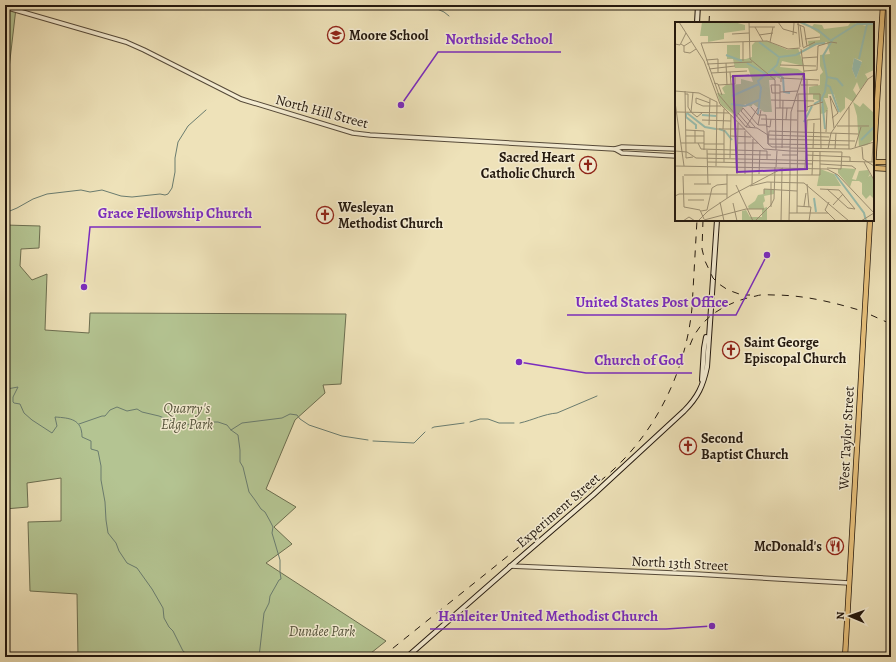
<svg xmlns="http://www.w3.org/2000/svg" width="896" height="662" font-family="Alegreya,serif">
  <rect width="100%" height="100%" fill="#eee2b9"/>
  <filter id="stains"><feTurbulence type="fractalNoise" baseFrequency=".005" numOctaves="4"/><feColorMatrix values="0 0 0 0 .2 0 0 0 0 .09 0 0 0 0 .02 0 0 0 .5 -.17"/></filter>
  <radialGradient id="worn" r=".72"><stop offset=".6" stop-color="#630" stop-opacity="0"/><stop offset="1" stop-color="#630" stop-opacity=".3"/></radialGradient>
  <g fill="#b4c492" stroke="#6c6e50">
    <path d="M5,5L16,8L5,103Z"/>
    <path d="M5,225L40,226L39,248L21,249L20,266L32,280L47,274L45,330L89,333L90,313L346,314L341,384L323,385L325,393L295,420L266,489L296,507L274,527L292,544L266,563L386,641L366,657H78L77,594L30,591L28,522L61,521V478L27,483L28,507L5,509Z"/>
  </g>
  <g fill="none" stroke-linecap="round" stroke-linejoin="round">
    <g stroke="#6a7c6f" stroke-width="1">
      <path d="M428,5L444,12L449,16"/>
      <path d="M5,213L17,208L33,199L47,194L81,190L90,192L102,190L121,196L132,197L160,194L165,195L168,194L172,188L175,172V158L178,142L188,126L206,110"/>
      <path d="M5,370L8,373L5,378"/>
      <path d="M5,381L9,384L7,389L18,387L13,397V402L14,403L20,404L24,413L32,420L52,433L57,426L55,417C70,418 82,419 82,437L91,441V449L98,451L101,466V480L105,502L106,520L108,533L116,543L119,551L127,563L137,568L152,589L163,608L164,618L169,627L173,631L183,651L188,655L186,657"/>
      <path d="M470,422L480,419H488L499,423H514"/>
      <path d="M520,423C533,420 544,414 557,413L597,396"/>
      <path d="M79,424L102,416H105L110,410L117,407L127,411L137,409L142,412L159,416L177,423L204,426L212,422H218L227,425L231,430L238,435L240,450V462L243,467L249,492L255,500L261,509L265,512L270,521L273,527L272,533L280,560V572L281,579L279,580L270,596L269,603L264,613L259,657"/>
      <path d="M432,428L434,427L464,423"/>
      <path d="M231,430L242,423L282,418L290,414L297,415L300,419L309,425L342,436L368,440"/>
      <path d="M373,441L414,443L425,432"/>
    </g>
    <g stroke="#564a39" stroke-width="5.5">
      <g id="tertiary">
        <path d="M5,7L126,42L144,50L241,99L353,133L370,135L615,149L622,147L676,149"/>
        <path d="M615,149L622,153L676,156"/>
        <path d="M510,566L696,574L849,583"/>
      </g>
    </g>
    <g stroke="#23180e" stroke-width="6">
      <g id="secondary">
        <path d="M697,23L698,5"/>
        <path d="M702,380L704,348L706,337"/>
        <path d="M407,657L520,558L593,495L684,411C698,397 703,386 707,367L717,220"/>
      </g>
    </g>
    <g stroke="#23180e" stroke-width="6">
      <g id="primary">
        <path d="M873,162H891"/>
        <path d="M873,168L883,5"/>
        <path d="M873,168L891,169"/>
        <path d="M845,657L870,220"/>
      </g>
    </g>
    <use href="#tertiary" stroke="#f4ecd2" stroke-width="3.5"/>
    <use href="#secondary" stroke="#f4ecd2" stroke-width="4"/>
    <use href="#primary" stroke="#e7c17c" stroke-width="4.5"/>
    <g stroke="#23180e" stroke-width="1" stroke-dasharray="7 7" stroke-linecap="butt">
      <path d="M709,23L710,5"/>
      <path d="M703,220L702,249L705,261L713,278L719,284L728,290L742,295H750"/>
      <path d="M871,315L891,324"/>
      <path d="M690,345C695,331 704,320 716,312C728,304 741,299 756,296C762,294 768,295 774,295C803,295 832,302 859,310"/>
      <path d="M382,657C429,619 477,581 524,543C544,528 563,512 583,496C593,487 603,479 613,470C658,428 686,369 692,308L697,220"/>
    </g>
  </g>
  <defs>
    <g id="school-ring" transform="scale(0.9)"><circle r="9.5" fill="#f4ecd2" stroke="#8f2418" stroke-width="1.5"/><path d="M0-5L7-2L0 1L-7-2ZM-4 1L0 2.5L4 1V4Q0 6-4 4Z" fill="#8f2418"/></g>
    <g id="church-ring" transform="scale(0.9)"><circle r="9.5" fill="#f4ecd2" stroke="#8f2418" stroke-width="1.5"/><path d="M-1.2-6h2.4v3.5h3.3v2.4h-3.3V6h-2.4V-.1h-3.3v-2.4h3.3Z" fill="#8f2418"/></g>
    <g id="restaurant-ring" transform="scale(0.9)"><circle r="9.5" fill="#f4ecd2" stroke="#8f2418" stroke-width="1.5"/><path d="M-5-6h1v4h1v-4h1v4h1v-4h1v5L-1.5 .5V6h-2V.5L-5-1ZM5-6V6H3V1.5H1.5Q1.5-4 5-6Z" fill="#8f2418"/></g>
  </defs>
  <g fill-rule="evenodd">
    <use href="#school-ring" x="336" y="35"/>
    <use href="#church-ring" x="588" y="165"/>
    <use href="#church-ring" x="325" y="215"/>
    <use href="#church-ring" x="731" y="350"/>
    <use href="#church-ring" x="688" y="446"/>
    <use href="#restaurant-ring" x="835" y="546"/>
  </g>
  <g text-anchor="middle" stroke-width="3" stroke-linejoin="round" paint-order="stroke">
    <g font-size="14" font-weight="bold" fill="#23180e" stroke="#f4ecd2" text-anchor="start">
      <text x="349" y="40">Moore School</text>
      <text x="575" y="162" text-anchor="end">Sacred Heart<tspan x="575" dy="16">Catholic Church</tspan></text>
      <text x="338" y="212">Wesleyan<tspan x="338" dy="16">Methodist Church</tspan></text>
      <text x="744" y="347">Saint George<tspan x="744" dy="16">Episcopal Church</tspan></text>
      <text x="701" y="443">Second<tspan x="701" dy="16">Baptist Church</tspan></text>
      <text x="822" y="551" text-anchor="end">McDonald's</text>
    </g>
    <g font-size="14" fill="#23180e" stroke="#f4ecd2">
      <text transform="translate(322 111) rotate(15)" y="5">North Hill Street</text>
      <text transform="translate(846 438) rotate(-87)" y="5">West Taylor Street</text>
      <text transform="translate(558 510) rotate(-41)" y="5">Experiment Street</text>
      <text transform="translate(680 563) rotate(3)" y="5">North 13th Street</text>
    </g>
    <g font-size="14" font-style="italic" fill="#56543c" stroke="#f4ecd2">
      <text x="187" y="413">Quarry's<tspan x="187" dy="16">Edge Park</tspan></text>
      <text x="322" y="636">Dundee Park</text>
    </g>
  </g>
  <g transform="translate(675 22)">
    <rect width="199" height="199" fill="#eee2b9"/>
    <path d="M27,0H59L70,3V8L49,11V17L33,20V14H25ZM176,0L191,4V0H199V48L190,52L193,57L185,68L182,60L178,68L182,74L178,80L185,85L188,81L199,91V117L192,123L184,125L182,94L178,80L170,75V86L165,91L159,72H153V76H149L153,87L150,91L145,92L147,79L138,77V72H134V65L145,63V53L148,50L145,44V33L155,32L152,20L134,25L133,19L145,18V12L136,6L139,2L147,3L149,7L173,4ZM179,36L187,39L181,57L177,47ZM92,19L113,28L123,26L129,44L107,39L105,45L123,47L129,51L128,53L105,52V57L101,55L100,58H94L97,90H89L78,82L76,85L70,82L62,95L46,83L42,71L50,72L47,66L51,63L66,62V57L78,60L73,46H60L58,37H52V23H65V37H71L77,35V23L80,20ZM167,146L181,147L177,157L181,158L184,149L193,148L195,152L193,155L196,153L199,158V177L195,173L191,177L187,172V161L184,159H177L175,165L163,151V147ZM145,147L159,152L166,164H142ZM89,167H99V172L89,174L90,179L88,181L89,186L92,185V199H67V189L71,188L75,195H87V187H74L73,184L80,179L83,173L89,172Z" fill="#b4c492" fill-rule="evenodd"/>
    <path d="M179,36L187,40L181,57L177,47Z" fill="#99beaf"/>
    <path fill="none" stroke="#99beaf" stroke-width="2" d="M125,0L143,8L155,18M155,19L182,2H199M84,20L104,35M51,33L67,39M104,35L121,33L141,22L150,21M184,37L192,2M72,41L91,52M97,47L108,56L109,70L115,71M93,51L102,43L104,36M152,55L162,57L168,64M150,62L155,65L164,90M57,74L84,62M147,77L150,107M56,82L70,84L84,78M139,82L146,78L150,70L152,55L148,34L158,17M11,91V95L21,103V107M12,91L30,105L41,107M83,92L86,66L83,59L91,52M27,93L41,94M129,100L137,84M44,107L50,109L57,118M186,118L199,105M160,152L189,191L191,199M139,176L141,190"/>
    <path fill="none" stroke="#9d9175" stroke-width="1" d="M4,0L29,39L45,82L89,127L115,129M74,0L75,37L100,58L101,128M103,0L108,7L122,11M123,0L125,25M161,0H174M122,2L129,5L132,24M125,3L128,25M74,5H100M80,5L88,19M57,12L74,11M84,13L98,11M118,13L119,1M130,17L145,15M68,20V39M95,20L98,5M0,22L5,23L11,11M6,22L9,24L17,19M9,24V30L15,31L21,27M125,26L113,27L92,19L26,21L44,73L71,105L82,106L93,113L154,115M128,26L140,20M127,36L142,35M31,38L43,37V50M51,41L52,63M32,42L77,40M105,43L141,44M34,47L60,44M129,49L142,48L143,24L156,20L162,21M55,50L56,62M36,51L72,49M55,55L74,53M106,60V56L144,58M39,61L43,62L47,73M43,63L60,62V55M126,63H143M0,69L24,71L42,80M10,69L11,129M18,70L16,90L22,95L27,91M105,70L123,69M10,72H13V85L16,90M21,76V81L28,84H46M21,76L35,81M96,78L139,79M0,80L9,144M76,85L83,93H91L93,122M132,85L148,80M68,86L83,103H91M68,86L66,89L80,105M100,86H117M105,86V63H96L97,71H105M122,89H132V58M157,89L159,106M2,90L54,91M63,91L76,106M157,96L163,91L155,74L157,89M86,97L122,98M27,98L56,99M111,98L112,86M34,103L35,77M83,103L86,88M91,104L95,105L96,97M162,104H194M71,105L83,86M41,107H70M48,107L49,87M11,108L29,109V128M20,108V121M49,108V140M151,110L152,88M11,114H29M56,114L76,115M94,117L180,119M6,121H29M23,121L26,127L92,129V137M63,121H83M29,122H49M93,122L94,109L183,112M93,122L174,123M93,122L97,125H115M180,125L186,105M187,125L188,137L199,144M107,126L108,78M115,126L116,90L129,50L126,27M131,126L132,98L145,97M138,126L139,101M153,127L156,111L193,57L199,53M160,127L161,111M174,127V85M32,128L33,162M0,129L12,130L21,136L199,140M11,129V136L18,135M115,129L167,130L166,147L152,146M32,132L96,133M107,133H122M131,133L175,135V139M55,136L56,93M32,140L138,142M189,140L199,158M197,140L198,121M145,142L177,144L181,147M0,144L152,147L163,153L199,191M41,144L42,80M101,145L102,129M130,146L131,130M62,152L63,101M70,152V109M84,152L85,128M9,153H145V130M115,153V126L176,127L199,120M137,153L138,129M8,154L9,185L25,188L29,197M96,160V185M19,162H36M77,162L78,117M132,162L134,185M61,163L78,199M75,164L92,160L129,161L174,199M145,167L164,168L180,187L173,186L152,167M89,172V167L122,169M0,174L4,172H52M52,176V152M13,178H29M45,180L49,199M154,180L150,188L161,199M58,181L62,199M96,183L99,177L100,145M158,183L168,172M122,184L136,185L134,199M129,184L131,171M26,189L32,188L37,166L42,163L52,162M114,191H153M122,191L123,72H145L146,126M29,198L71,187H89M8,199L14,195L20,199M23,199L33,189L57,173L108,146M80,199L96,183M106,199L107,148M114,199L115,152M186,199L199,191"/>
    <path fill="#7b2cbf" fill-opacity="0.15" stroke="#7b2cbf" stroke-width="2" d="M129,52L132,147L62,150L58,54Z"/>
    <rect width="199" height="199" fill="none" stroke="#23180e" stroke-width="2"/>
  </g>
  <path fill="none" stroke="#7b2cbf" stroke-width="1.5" d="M401 105L438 52H561M84 287L90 227H261M767 255L736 315H567M519 362L586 373H692M712 626L666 629H430"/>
  <g fill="#7b2cbf" stroke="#f4ecd2" stroke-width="1.5">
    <circle cx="401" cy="105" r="4"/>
    <circle cx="84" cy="287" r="4"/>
    <circle cx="767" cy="255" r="4"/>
    <circle cx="519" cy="362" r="4"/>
    <circle cx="712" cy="626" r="4"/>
  </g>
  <g font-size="15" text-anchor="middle" font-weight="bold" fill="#7b2cbf" stroke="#f4ecd2" stroke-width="3" stroke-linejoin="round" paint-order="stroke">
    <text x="499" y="44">Northside School</text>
    <text x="175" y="218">Grace Fellowship Church</text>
    <text x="652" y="307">United States Post Office</text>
    <text x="639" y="365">Church of God</text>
    <text x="548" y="621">Hanleiter United Methodist Church</text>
  </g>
  <rect width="896" height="662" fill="none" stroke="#eee2b9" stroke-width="20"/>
  <rect x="6" y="6" width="884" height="650" fill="none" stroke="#23180e" stroke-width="2"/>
  <rect x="10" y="10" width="876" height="642" fill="none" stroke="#23180e"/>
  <g transform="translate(850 616) rotate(272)" stroke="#f4ecd2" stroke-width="3" paint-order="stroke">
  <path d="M0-3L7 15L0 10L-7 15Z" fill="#23180e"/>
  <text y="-6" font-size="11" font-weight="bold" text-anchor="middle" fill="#23180e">N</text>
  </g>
  <rect width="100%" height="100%" filter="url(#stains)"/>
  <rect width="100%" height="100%" fill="url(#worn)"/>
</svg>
